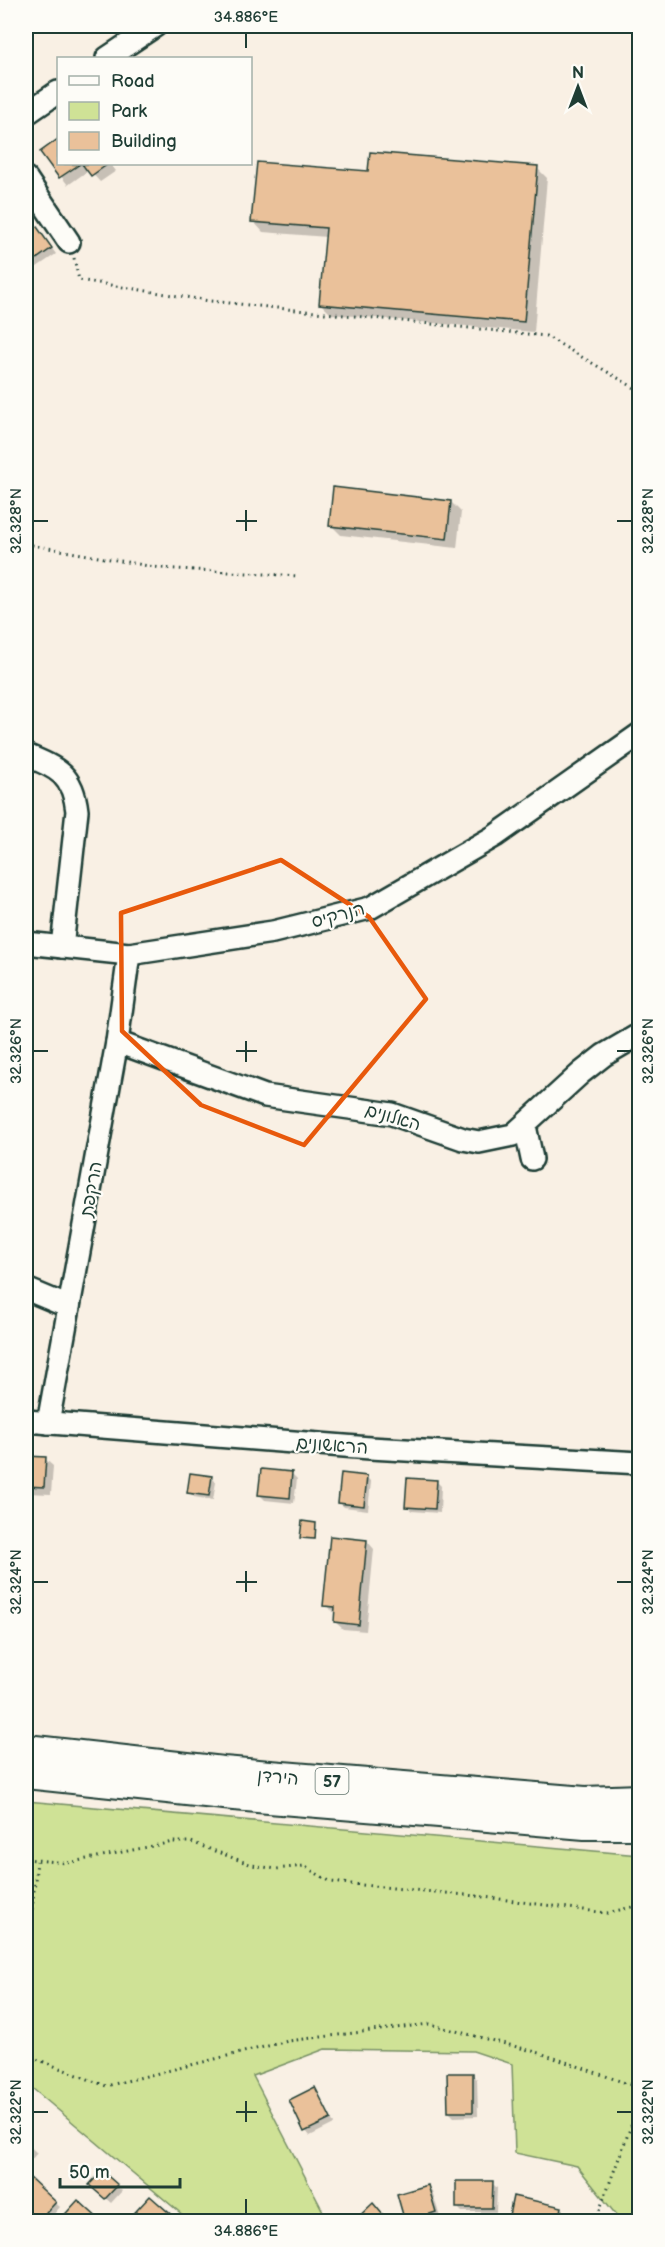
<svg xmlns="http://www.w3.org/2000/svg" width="665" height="2247" font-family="'Balsamiq Sans','Playpen Sans Hebrew',sans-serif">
  <rect width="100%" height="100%" fill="#f9f0e4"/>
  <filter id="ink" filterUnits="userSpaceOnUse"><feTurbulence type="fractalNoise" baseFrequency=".0167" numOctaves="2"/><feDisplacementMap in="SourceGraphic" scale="12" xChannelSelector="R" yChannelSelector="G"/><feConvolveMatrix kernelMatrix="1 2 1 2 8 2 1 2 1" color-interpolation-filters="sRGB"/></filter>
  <g filter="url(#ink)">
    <path fill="#cfe296" stroke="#779065" stroke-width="1.5" d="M26,1801L639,1855V2221H621L577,2166L515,2153L512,2064L473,2051L325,2049L253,2076L328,2221H190L26,2083Z"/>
    <g fill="#0003">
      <path d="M58,140V164H110L116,171L100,182L89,170L68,185L42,152Z"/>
      <path d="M537,168L547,178L534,332L331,314L321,304L327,237L263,232L253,221L370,173Z"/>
      <path d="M30,219L56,254L34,269L26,259V222Z"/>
      <path d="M451,502L461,512L457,548L341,535L331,525Z"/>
      <path d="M26,1161L28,1164L26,1179Z"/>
      <path d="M26,1458L45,1459L53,1466L51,1494L26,1493Z"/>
      <path d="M292,1474L297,1479L294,1503L265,1500L260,1495Z"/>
      <path d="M211,1477L216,1482L213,1500L194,1497L189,1492Z"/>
      <path d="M366,1477L371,1482L368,1510L344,1507L339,1502Z"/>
      <path d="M436,1481L441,1486L440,1513L412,1511L407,1507Z"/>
      <path d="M316,1524V1540L304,1539L302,1537Z"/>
      <path d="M367,1541L374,1549L366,1631L343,1629L335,1622L336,1614L325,1605Z"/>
      <path d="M472,2074L477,2079L478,2116L454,2117L449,2112Z"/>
      <path d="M315,2089L334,2124L310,2136L306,2131Z"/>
      <path d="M26,2143L37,2153L26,2166Z"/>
      <path d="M102,2173L122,2191L111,2203L91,2185Z"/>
      <path d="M29,2180L60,2207L47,2222H41L26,2208V2183Z"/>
      <path d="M492,2183L497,2188L496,2212H462L457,2207Z"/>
      <path d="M427,2186L432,2191L440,2217L427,2222H407L399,2195Z"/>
      <path d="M561,2209L569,2216L568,2222H512L509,2219Z"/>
    </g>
    <g fill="#eac19a" stroke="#1f3d34" stroke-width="1.5">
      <path d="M58,139V164H80L59,178L40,152Z"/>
      <path d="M370,152L538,166L524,322L319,304L326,228L251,222L257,162L368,171Z"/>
      <path d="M82,164H108L91,176Z"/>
      <path d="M30,217L52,248L28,265L26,262V220Z"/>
      <path d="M333,487L451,501L447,539L329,526Z"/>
      <path d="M26,1456L46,1457L44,1487L26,1486Z"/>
      <path d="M261,1469L292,1472L290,1498L258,1495Z"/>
      <path d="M190,1473L212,1476L209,1496L187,1493Z"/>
      <path d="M341,1473L367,1476L364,1506L338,1503Z"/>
      <path d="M407,1478L437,1480L435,1509L405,1507Z"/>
      <path d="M302,1521L316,1523L315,1539L300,1538Z"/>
      <path d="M330,1536L367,1540L359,1625L334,1622L335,1607L323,1606Z"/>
      <path d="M447,2073H473V2112H448Z"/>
      <path d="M315,2087L331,2119L304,2132L289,2100Z"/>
      <path d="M102,2171L118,2185L105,2199L89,2185Z"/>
      <path d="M29,2177L56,2202L39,2221L26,2209V2181Z"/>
      <path d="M456,2181H493L492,2208H456Z"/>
      <path d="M428,2185L436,2212L405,2222L397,2194Z"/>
      <path d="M150,2196L176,2219L174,2222H126Z"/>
      <path d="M513,2196L562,2207L559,2222L508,2220Z"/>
      <path d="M78,2200L102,2222H58Z"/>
      <path d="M373,2203L389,2222H353Z"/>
    </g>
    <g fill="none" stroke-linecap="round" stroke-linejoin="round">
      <g stroke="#1f3d34" stroke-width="26">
        <g id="minor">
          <path d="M107,58L155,26"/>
          <path d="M26,114L58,92"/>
          <path d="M26,178L69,242"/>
          <path d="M26,755C57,768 73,774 77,811L62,947"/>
          <path d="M26,943L129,954L273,932L370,908L495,836L640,734"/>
          <path d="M117,1042L265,1096L392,1114L463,1139L479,1142L513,1135L581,1073L604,1055L640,1034"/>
          <path d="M525,1126L532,1159"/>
          <path d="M26,1289L69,1307"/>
          <path d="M26,1421L370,1448L640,1463"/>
          <path d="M48,1423L117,1042L129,954"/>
        </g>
      </g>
      <g stroke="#1f3d34" stroke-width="34">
        <g id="highway">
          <path d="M26,1750L223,1772L585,1802L640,1800"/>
          <path d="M26,1773L234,1795L585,1824H640"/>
        </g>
      </g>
      <g stroke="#1f3d34" stroke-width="3" stroke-dasharray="1.5 4.5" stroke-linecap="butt">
        <path d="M74,258L79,280L210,301L546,336L640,391"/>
        <path d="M26,544L160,568L299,576"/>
        <path d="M26,1859L67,1863L173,1842H191L252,1865L276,1869L304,1866L331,1882L476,1896L607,1913L640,1905"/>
        <path d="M26,1969L37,1861"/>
        <path d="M26,2055L106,2086L288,2041L429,2024L540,2053L640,2088"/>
        <path d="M595,2222L640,2102"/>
      </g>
      <use href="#minor" stroke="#fdfcf7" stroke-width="21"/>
      <use href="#highway" stroke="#fdfcf7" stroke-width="30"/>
    </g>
  </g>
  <path fill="none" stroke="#e8590c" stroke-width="4.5" stroke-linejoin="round" d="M281,860L369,917L426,999L304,1145L201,1105L122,1031L121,913Z"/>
  <path fill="none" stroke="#1f3d34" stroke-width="2" d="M246,33V48M246,510V531M33,521H48M236,521H257M617,521H632M246,1041V1062M33,1051H48M236,1051H257M617,1051H632M246,1571V1592M33,1582H48M236,1582H257M617,1582H632M246,2101V2122M33,2112H48M236,2112H257M617,2112H632M246,2199V2214"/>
  <g text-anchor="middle" stroke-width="4.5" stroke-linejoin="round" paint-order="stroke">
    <rect fill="#fdfcf7" stroke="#62766e" stroke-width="1.5" x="315.5" y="1768" width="33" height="26" rx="4.5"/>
    <g font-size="16" font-weight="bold" fill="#1f3d34">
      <text x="332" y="1787">57</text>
    </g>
    <g font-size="18" fill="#1f3d34" stroke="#fdfcf7">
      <text transform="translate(338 915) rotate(-15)" y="6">הנרקיס</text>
      <text transform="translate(393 1117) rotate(16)" y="6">האלונים</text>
      <text transform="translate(91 1189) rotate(-80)" y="6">הרקפת</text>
      <text transform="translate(332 1445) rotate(4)" y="6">הראשונים</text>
      <text transform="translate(278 1777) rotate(5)" y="6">הירדן</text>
    </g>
  </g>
  <rect width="665" height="2247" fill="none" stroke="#fdfcf7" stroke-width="66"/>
  <rect x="57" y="57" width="195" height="108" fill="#fdfcf7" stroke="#a4b0a9" stroke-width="1.5"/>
  <rect x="69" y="76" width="30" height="9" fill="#fdfcf7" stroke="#a4b0a9" stroke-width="1.5"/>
  <text x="111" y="87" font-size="18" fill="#1f3d34">Road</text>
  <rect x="69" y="102" width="30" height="18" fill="#cfe296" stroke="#a4b0a9" stroke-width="1.5"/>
  <text x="111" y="117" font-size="18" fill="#1f3d34">Park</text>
  <rect x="69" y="132" width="30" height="18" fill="#eac19a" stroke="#a4b0a9" stroke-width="1.5"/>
  <text x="111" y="147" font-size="18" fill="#1f3d34">Building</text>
  <g transform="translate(578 87)" stroke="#fdfcf7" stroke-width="4.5" paint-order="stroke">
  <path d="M0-4.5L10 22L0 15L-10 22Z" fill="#1f3d34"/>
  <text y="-9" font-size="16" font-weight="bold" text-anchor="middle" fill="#1f3d34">N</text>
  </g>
  <path d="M60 2178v9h120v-9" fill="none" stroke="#1f3d34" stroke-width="3"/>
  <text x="69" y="2178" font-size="18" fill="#1f3d34" stroke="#fdfcf7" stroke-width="4.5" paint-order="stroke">50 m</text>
  <rect x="33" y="33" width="599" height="2181" fill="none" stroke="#1f3d34" stroke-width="2"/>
  <g font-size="15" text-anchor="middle" fill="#1f3d34">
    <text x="246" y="22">34.886°E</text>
    <text transform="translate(16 521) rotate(-90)" y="5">32.328°N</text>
    <text transform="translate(648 521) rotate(-90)" y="5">32.328°N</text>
    <text transform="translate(16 1051) rotate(-90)" y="5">32.326°N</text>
    <text transform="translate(648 1051) rotate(-90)" y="5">32.326°N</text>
    <text transform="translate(16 1582) rotate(-90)" y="5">32.324°N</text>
    <text transform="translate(648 1582) rotate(-90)" y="5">32.324°N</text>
    <text transform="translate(16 2112) rotate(-90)" y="5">32.322°N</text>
    <text transform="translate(648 2112) rotate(-90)" y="5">32.322°N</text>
    <text x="246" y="2236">34.886°E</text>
  </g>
</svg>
